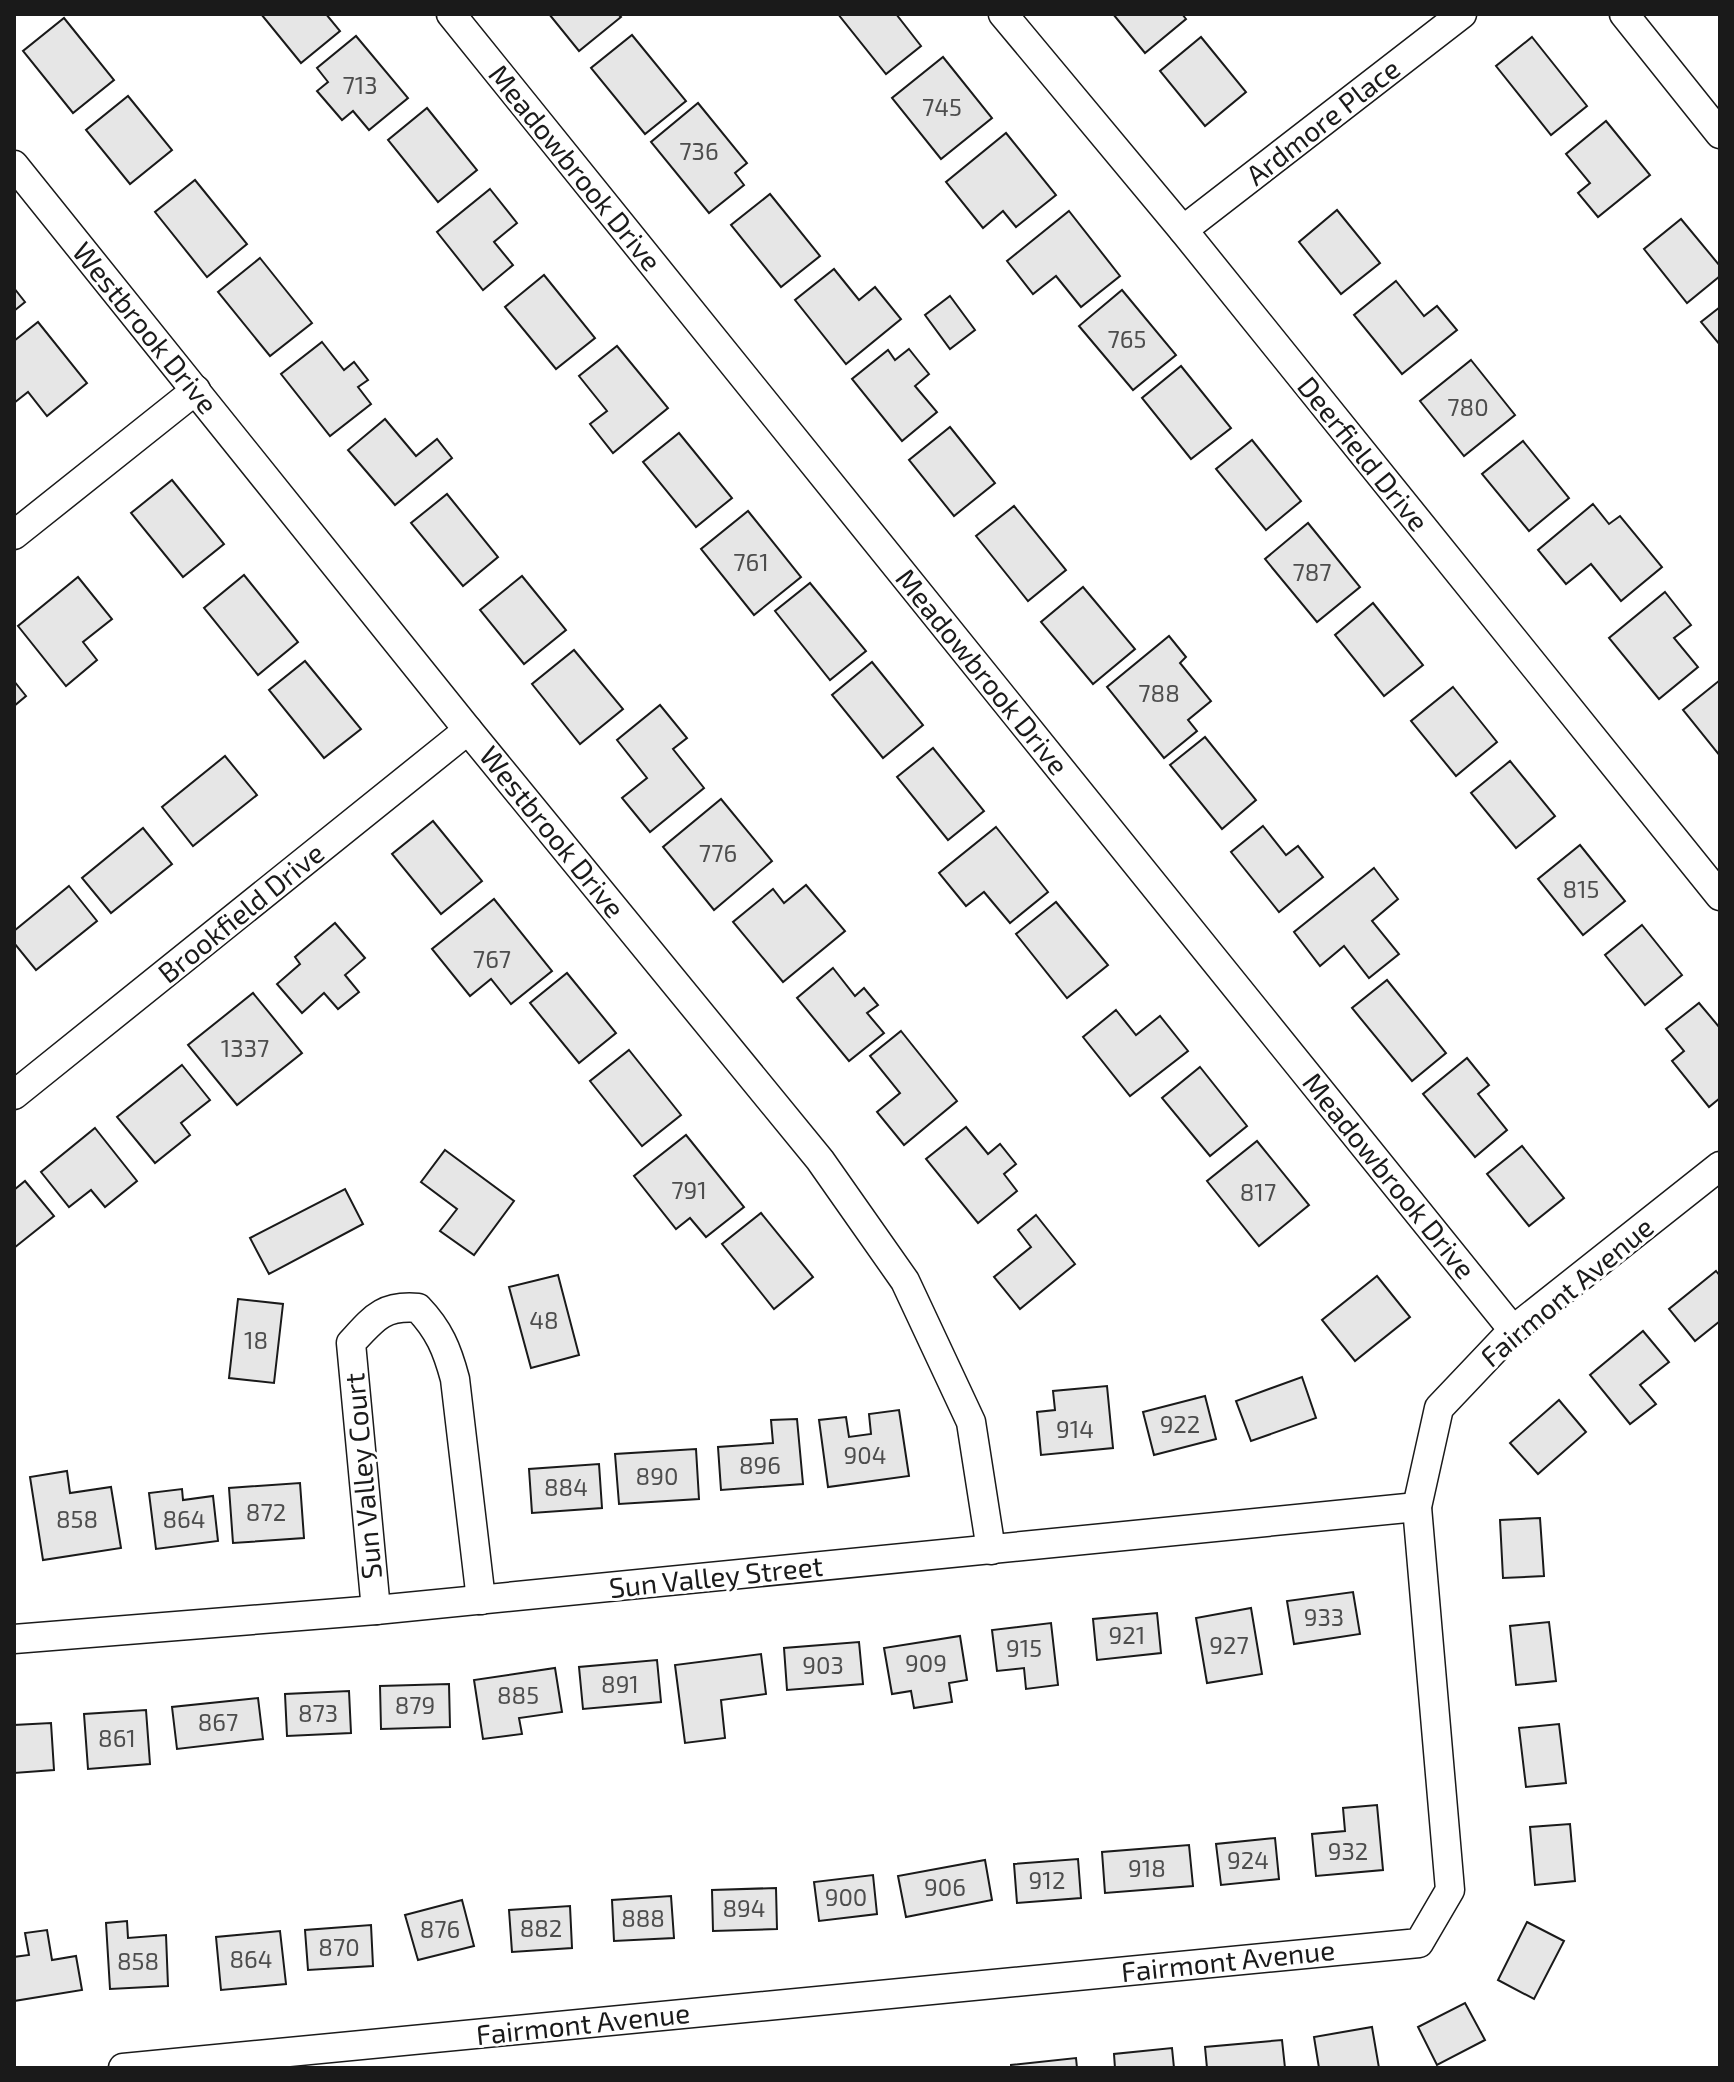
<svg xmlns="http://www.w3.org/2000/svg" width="1734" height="2082" font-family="'Exo 2',sans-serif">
  <rect width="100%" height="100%" fill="#fff"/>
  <g fill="#e6e6e6" stroke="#1a1a1a" stroke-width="2">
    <path d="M261,14H326L340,31L301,63Z"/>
    <path d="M549,14H618L621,17L579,51Z"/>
    <path d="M838,14H896L921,46L886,74Z"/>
    <path d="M1113,14H1182L1186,19L1145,53Z"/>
    <path d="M64,18L114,80L73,113L23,51Z"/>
    <path d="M632,35L686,101L645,134L591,68Z"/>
    <path d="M356,36L408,98L369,130L353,111L342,120L317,91L328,82L317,68Z"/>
    <path d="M1201,37L1246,92L1205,126L1160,71Z"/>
    <path d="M1532,37L1587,106L1551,135L1496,66Z"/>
    <path d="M943,57L992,118L941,159L892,98Z"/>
    <path d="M128,96L172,150L130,184L86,130Z"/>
    <path d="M698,103L747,163L735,173L744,185L709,213L651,142Z"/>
    <path d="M427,108L477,170L438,202L388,140Z"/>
    <path d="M1606,121L1650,175L1598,217L1578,193L1590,183L1566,154Z"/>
    <path d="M1006,133L1056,195L1016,227L1003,211L983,228L946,182Z"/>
    <path d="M195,180L247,244L207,277L155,212Z"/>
    <path d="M490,189L517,223L494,242L513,265L483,290L437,232Z"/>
    <path d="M770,194L820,256L781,287L731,225Z"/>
    <path d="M1337,210L1380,263L1341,294L1299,242Z"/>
    <path d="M1069,211L1120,276L1081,307L1056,276L1033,294L1007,261Z"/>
    <path d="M1681,219L1720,266V276L1687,303L1644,249Z"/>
    <path d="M260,258L312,323L270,356L218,292Z"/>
    <path d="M834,269L859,300L875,287L901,319L846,364L795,300Z"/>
    <path d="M544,275L595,338L556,369L505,307Z"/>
    <path d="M1396,281L1424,316L1437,306L1457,330L1402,374L1354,315Z"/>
    <path d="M14,288L25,302L14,311Z"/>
    <path d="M1122,290L1176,355L1133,390L1079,326Z"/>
    <path d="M950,296L975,330L950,349L925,315Z"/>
    <path d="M1720,307V345L1701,322Z"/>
    <path d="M38,322L87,383L47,416L28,392L14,403V341Z"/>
    <path d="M322,342L344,370L354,362L368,380L358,387L371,404L330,436L281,374Z"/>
    <path d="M617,346L668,408L613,453L590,424L607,411L579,376Z"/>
    <path d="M909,349L929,374L915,386L937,412L902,441L852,379L888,350L895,360Z"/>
    <path d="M1471,360L1515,415L1464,456L1420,401Z"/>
    <path d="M1181,366L1231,428L1191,459L1142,398Z"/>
    <path d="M385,419L416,456L437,439L452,458L395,505L348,450Z"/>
    <path d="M950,427L995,483L954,516L909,460Z"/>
    <path d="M679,433L732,498L696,527L643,462Z"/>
    <path d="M1252,440L1301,501L1266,530L1216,469Z"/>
    <path d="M1523,441L1569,498L1529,531L1482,474Z"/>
    <path d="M172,480L224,544L183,577L131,513Z"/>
    <path d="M447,494L498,557L463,586L411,523Z"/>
    <path d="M1593,504L1609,524L1620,516L1662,567L1621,601L1591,564L1566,584L1538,550Z"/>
    <path d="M1014,506L1066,570L1028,601L976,536Z"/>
    <path d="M748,511L801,577L754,615L701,549Z"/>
    <path d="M1308,523L1360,587L1317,622L1265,559Z"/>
    <path d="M244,575L298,642L258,675L204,608Z"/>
    <path d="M522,576L566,630L524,664L480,610Z"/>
    <path d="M78,577L112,619L83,642L97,660L66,686L18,626Z"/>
    <path d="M810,583L866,651L830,680L775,611Z"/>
    <path d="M1083,587L1135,649L1093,684L1041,622Z"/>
    <path d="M1665,592L1691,625L1674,638L1698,667L1659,699L1609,638Z"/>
    <path d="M1373,603L1423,665L1384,696L1335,635Z"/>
    <path d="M1169,636L1186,657L1180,663L1211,701L1188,720L1197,731L1164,758L1107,687Z"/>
    <path d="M574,650L623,709L580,744L532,684Z"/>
    <path d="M305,661L361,729L324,758L269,690Z"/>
    <path d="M872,662L923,725L883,758L832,695Z"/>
    <path d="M1720,680V756L1683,710Z"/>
    <path d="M14,681L26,696L14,706Z"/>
    <path d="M1453,687L1497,742L1456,776L1411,721Z"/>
    <path d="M660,705L687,738L673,749L704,788L650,832L622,798L647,778L617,740Z"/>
    <path d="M1205,737L1256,800L1222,829L1170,765Z"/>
    <path d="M933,748L984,811L948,840L897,777Z"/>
    <path d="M225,756L257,795L193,846L162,807Z"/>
    <path d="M1510,761L1555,816L1516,848L1471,793Z"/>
    <path d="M721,799L772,861L714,910L663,847Z"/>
    <path d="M433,821L482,881L441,914L392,854Z"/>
    <path d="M1263,826L1286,855L1298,846L1323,877L1279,912L1231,852Z"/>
    <path d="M996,827L1048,892L1010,923L984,892L966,906L939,873Z"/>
    <path d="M143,828L172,864L111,913L82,878Z"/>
    <path d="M1580,845L1625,901L1583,935L1538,879Z"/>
    <path d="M1374,868L1398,899L1372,921L1399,954L1369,978L1344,946L1320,966L1294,932Z"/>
    <path d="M806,885L845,931L783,982L733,922L773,889L784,903Z"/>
    <path d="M69,886L97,921L36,970L14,943V931Z"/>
    <path d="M494,899L552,971L511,1004L491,979L470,996L432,949Z"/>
    <path d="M1056,902L1108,965L1067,998L1016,934Z"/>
    <path d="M335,923L365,958L345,975L359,992L338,1009L324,993L302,1013L277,984L300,964L295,957Z"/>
    <path d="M1642,925L1682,975L1645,1005L1605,955Z"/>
    <path d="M833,968L855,996L864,988L878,1005L867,1013L884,1033L849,1061L797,998Z"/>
    <path d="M567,973L616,1033L579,1063L530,1003Z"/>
    <path d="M1387,980L1446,1053L1412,1081L1352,1008Z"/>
    <path d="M253,993L302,1053L237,1105L188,1045Z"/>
    <path d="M1699,1003L1720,1028V1098L1709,1107L1672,1061L1684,1051L1666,1029Z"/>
    <path d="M1116,1010L1136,1035L1160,1016L1188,1051L1130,1096L1083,1037Z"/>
    <path d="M901,1031L957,1101L904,1145L877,1112L900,1093L870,1056Z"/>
    <path d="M629,1050L681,1115L642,1146L590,1081Z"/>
    <path d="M1467,1058L1489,1085L1478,1094L1507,1130L1475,1157L1423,1094Z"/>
    <path d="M182,1065L210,1100L181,1123L190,1135L155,1163L117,1117Z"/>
    <path d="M1200,1067L1247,1126L1210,1156L1162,1098Z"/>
    <path d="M966,1127L988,1154L1000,1144L1016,1164L1004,1174L1017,1191L978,1223L926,1159Z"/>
    <path d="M95,1128L137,1181L105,1207L91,1190L69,1207L41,1172Z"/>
    <path d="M686,1135L744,1207L706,1237L690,1218L676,1229L634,1176Z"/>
    <path d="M1257,1141L1309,1205L1259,1246L1207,1181Z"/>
    <path d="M1522,1146L1564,1198L1529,1226L1487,1174Z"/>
    <path d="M445,1150L514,1201L474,1255L440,1231L457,1209L421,1182Z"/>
    <path d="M25,1181L54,1216L14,1248V1190Z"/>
    <path d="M345,1189L363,1224L269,1274L250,1238Z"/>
    <path d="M761,1213L813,1277L774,1309L722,1244Z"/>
    <path d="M1036,1215L1075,1264L1020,1309L994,1277L1031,1247L1018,1230Z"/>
    <path d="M1716,1271L1720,1276V1321L1695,1341L1669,1309Z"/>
    <path d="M558,1275L579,1355L531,1368L509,1287Z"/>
    <path d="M1377,1276L1410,1317L1355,1361L1322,1320Z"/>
    <path d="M238,1299L283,1304L274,1383L229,1378Z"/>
    <path d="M1643,1331L1669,1362L1640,1385L1656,1404L1630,1424L1590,1375Z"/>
    <path d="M1302,1377L1316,1418L1251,1441L1236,1401Z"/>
    <path d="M1107,1386L1113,1448L1041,1455L1037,1412L1055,1410L1053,1391Z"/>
    <path d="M1205,1396L1216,1439L1154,1455L1143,1412Z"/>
    <path d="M1559,1400L1586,1432L1538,1474L1510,1443Z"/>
    <path d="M899,1410L909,1476L828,1487L819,1420L846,1417L849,1437L871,1434L869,1414Z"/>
    <path d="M797,1419L803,1484L721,1490L718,1447L773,1443L771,1420Z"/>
    <path d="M696,1449L699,1499L619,1504L615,1454Z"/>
    <path d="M599,1464L602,1508L532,1513L529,1469Z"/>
    <path d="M67,1471L70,1493L111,1487L121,1548L43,1560L30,1477Z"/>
    <path d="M300,1483L304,1538L233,1543L229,1488Z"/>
    <path d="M182,1489L183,1500L213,1496L218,1541L156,1549L149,1493Z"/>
    <path d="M1540,1518L1544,1576L1503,1578L1500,1520Z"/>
    <path d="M1353,1592L1360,1634L1294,1644L1287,1601Z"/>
    <path d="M1251,1608L1262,1674L1207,1683L1196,1618Z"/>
    <path d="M1157,1613L1161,1653L1097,1660L1093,1619Z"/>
    <path d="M1549,1622L1556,1681L1516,1685L1510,1626Z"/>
    <path d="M1051,1623L1058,1685L1026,1689L1024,1668L997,1671L992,1630Z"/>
    <path d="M960,1636L967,1680L949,1683L952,1702L914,1708L911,1691L892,1694L884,1648Z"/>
    <path d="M859,1642L863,1684L787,1690L784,1648Z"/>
    <path d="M761,1654L766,1694L721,1700L725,1738L685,1743L675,1665Z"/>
    <path d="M657,1660L661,1702L583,1709L579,1667Z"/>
    <path d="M555,1668L562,1712L519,1718L522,1734L483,1739L474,1680Z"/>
    <path d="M449,1684L450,1727L381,1729L380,1686Z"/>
    <path d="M349,1691L351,1733L287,1736L285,1694Z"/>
    <path d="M258,1698L263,1739L177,1749L172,1707Z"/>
    <path d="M146,1710L150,1764L88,1769L84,1714Z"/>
    <path d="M51,1723L54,1770L14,1773V1725Z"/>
    <path d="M1559,1724L1566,1783L1526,1787L1519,1728Z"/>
    <path d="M1377,1805L1383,1870L1316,1876L1312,1834L1345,1831L1343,1808Z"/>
    <path d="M1570,1824L1575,1881L1535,1885L1530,1827Z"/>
    <path d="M1275,1838L1279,1879L1221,1885L1216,1844Z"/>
    <path d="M1189,1845L1193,1886L1105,1893L1102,1852Z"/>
    <path d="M1078,1859L1081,1898L1017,1903L1014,1864Z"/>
    <path d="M985,1860L992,1900L906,1917L898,1876Z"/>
    <path d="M873,1875L877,1914L819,1921L814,1882Z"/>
    <path d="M776,1888L777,1929L713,1931L712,1890Z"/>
    <path d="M671,1896L674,1938L614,1941L612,1900Z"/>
    <path d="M462,1900L474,1946L418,1960L405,1915Z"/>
    <path d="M570,1906L572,1948L512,1952L509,1910Z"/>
    <path d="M127,1921L128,1938L166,1935L168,1986L110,1989L106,1923Z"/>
    <path d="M1527,1922L1564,1941L1534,1999L1498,1980Z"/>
    <path d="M371,1925L373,1966L308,1970L305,1930Z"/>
    <path d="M47,1930L52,1960L76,1956L82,1990L14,2001V1957L29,1955L25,1933Z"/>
    <path d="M280,1931L286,1984L221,1990L216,1937Z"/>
    <path d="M1465,2003L1485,2040L1437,2065L1418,2027Z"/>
    <path d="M1372,2027L1379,2068H1319L1314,2037Z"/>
    <path d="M1282,2040L1285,2068H1207L1205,2047Z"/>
    <path d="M1172,2048L1174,2068H1115L1114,2054Z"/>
    <path d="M1076,2058L1077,2068H1011V2065Z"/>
  </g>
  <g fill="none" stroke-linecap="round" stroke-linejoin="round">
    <g stroke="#1a1a1a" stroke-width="31">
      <g id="street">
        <path d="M451,14L1513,1330"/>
        <path d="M1003,14L1183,230L1720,896"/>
        <path d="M1624,14L1720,134"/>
        <path d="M14,165L468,730L820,1160L905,1281L971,1422L991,1550"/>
        <path d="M1183,230L1462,14"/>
        <path d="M14,535L196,390"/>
        <path d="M14,1095L468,730"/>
        <path d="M376,1610L351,1343C374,1318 383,1305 418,1308C439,1330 447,1349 455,1379L481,1600"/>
        <path d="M14,1639L376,1610L1417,1507"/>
        <path d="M123,2068L1419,1943L1450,1890L1417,1507L1439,1408L1513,1330L1720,1166"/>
      </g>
    </g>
    <use href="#street" stroke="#fff" stroke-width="28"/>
  </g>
  <g text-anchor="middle" stroke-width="6" stroke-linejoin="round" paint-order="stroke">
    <g font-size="24" fill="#4d4d4d">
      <text x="360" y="94">713</text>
      <text x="942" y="116">745</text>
      <text x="699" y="160">736</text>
      <text x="1127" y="348">765</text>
      <text x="1468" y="416">780</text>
      <text x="751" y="571">761</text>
      <text x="1312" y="581">787</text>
      <text x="1159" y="702">788</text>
      <text x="718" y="862">776</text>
      <text x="1581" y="898">815</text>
      <text x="492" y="968">767</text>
      <text x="245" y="1057">1337</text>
      <text x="689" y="1199">791</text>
      <text x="1258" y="1201">817</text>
      <text x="544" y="1329">48</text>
      <text x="256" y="1349">18</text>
      <text x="1180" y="1433">922</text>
      <text x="1075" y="1438">914</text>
      <text x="865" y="1464">904</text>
      <text x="760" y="1474">896</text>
      <text x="657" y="1485">890</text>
      <text x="566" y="1496">884</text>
      <text x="266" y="1521">872</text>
      <text x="77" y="1528">858</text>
      <text x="184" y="1528">864</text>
      <text x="1324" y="1626">933</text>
      <text x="1127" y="1644">921</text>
      <text x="1229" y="1654">927</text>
      <text x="1024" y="1657">915</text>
      <text x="926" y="1672">909</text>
      <text x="823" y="1674">903</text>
      <text x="620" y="1693">891</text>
      <text x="518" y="1704">885</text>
      <text x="415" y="1714">879</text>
      <text x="318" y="1722">873</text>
      <text x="218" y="1731">867</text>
      <text x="117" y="1747">861</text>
      <text x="1348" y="1860">932</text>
      <text x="1248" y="1869">924</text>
      <text x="1147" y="1877">918</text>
      <text x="1047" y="1889">912</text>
      <text x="945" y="1896">906</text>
      <text x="846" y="1906">900</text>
      <text x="744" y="1917">894</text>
      <text x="643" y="1927">888</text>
      <text x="541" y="1937">882</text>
      <text x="440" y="1938">876</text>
      <text x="339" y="1956">870</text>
      <text x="251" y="1968">864</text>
      <text x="138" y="1970">858</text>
    </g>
    <g font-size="28" fill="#1a1a1a" stroke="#fff">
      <text transform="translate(1323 122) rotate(-38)" y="10">Ardmore Place</text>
      <text transform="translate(575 168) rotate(51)" y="10">Meadowbrook Drive</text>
      <text transform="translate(145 328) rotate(51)" y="10">Westbrook Drive</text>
      <text transform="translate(1363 454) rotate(51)" y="10">Deerfield Drive</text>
      <text transform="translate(982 672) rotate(51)" y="10">Meadowbrook Drive</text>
      <text transform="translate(552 832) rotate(51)" y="10">Westbrook Drive</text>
      <text transform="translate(241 913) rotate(-39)" y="10">Brookfield Drive</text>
      <text transform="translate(1389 1176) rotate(51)" y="10">Meadowbrook Drive</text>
      <text transform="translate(1567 1292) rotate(-40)" y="10">Fairmont Avenue</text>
      <text transform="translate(363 1476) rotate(-95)" y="10">Sun Valley Court</text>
      <text transform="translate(716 1577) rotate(-6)" y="10">Sun Valley Street</text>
      <text transform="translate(1228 1961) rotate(-6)" y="10">Fairmont Avenue</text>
      <text transform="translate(583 2024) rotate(-6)" y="10">Fairmont Avenue</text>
    </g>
  </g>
  <rect width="1734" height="2082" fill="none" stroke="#1a1a1a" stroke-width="32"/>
</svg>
